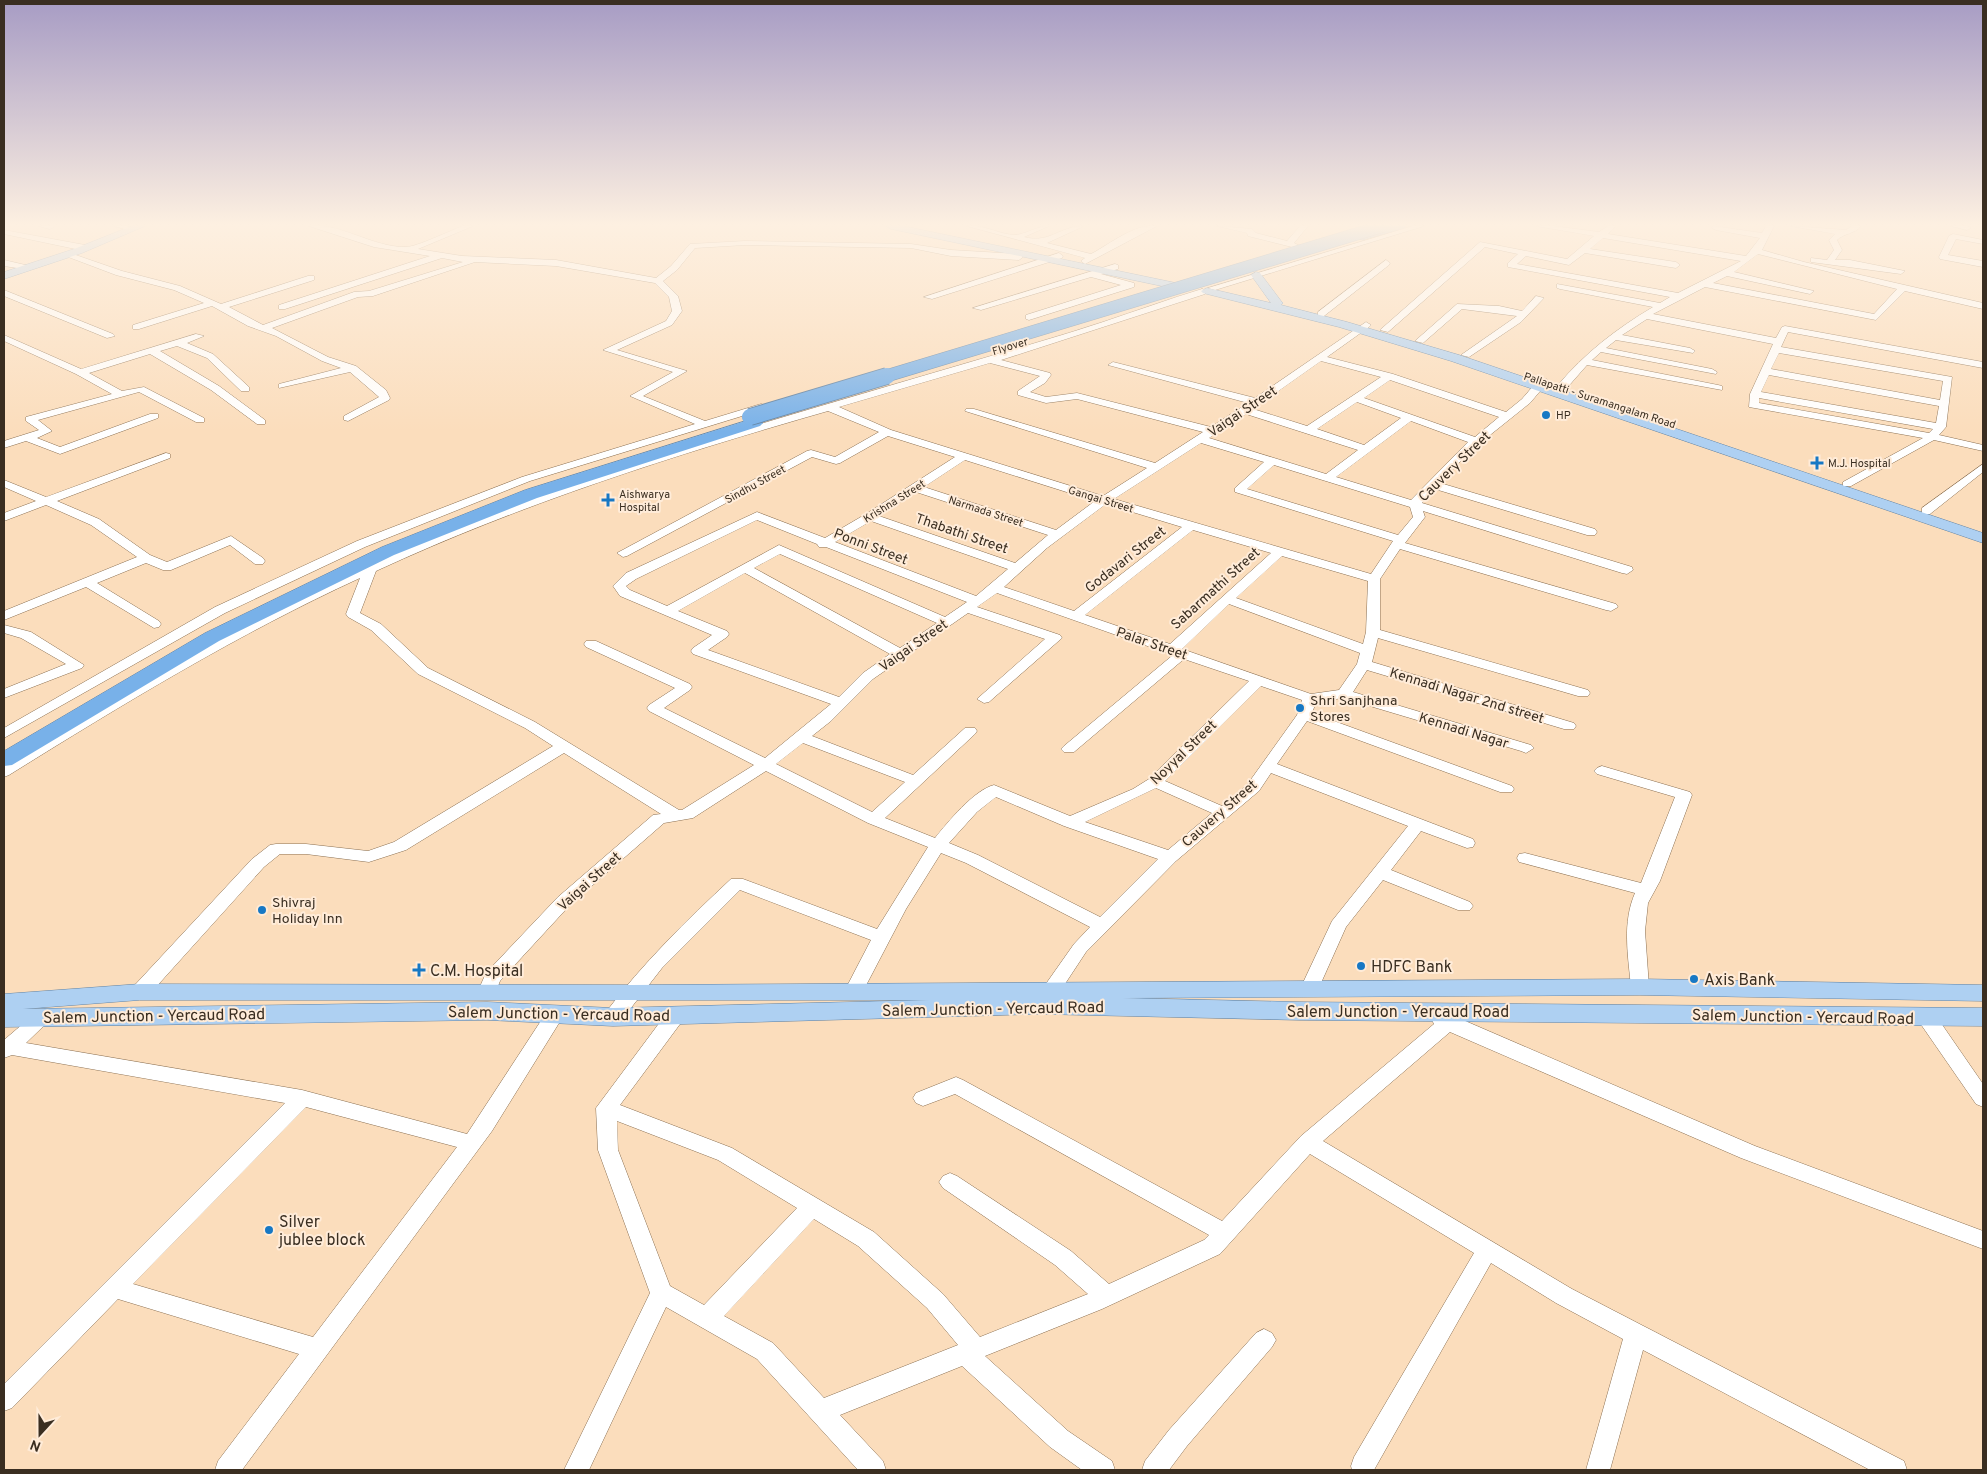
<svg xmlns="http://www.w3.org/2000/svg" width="1987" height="1474" font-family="Overpass,sans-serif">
  <rect width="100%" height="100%" fill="#fbddbc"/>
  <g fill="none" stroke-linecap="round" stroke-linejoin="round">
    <g stroke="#8b7052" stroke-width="1">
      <g id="minor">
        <path d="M39,226H53L54,227L50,229Z"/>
        <path d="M114,226H127L136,229L132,231Z"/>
        <path d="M309,226C339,222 374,248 406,247C417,247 451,230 463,226H473L418,249L462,256L556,260L656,278L671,266L690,244L745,241L911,244L951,250L1019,254L1023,257L1019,260L951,256L911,248L745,245L695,248L677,270L663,281L678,296L682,311L672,325L617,350L687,371L643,396L705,421L761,404L765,405V409L530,481L365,547L225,613L4,738V728L215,607L357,541L522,477L695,424L630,396L673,372L603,350L666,321L672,311L669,297L655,283L556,266L475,262L373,296L358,297L272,328L328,357L356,366L386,390L390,398L389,400L348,421L344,420V416L379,397L350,372L279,388V384L341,368L322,361L276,336L248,326L212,306L139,329H133V325L204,303L174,290L116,275L63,255L70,253L122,271L180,286L221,304L308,276H314V280L229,307L263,325L354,292L369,291L463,262L442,258L285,309H279V305L430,256L374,247Z"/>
        <path d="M967,226C983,224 998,234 1014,235C1025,235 1036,226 1049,226L1024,237C1050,244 1059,226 1084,226L1047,243L1091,254C1110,244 1135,223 1157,226L1085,264L1081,261L1085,258Z"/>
        <path d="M1217,226L1252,229L1256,233L1287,241L1300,226H1308L1294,243L1300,246L1296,248L1248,236L1247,233Z"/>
        <path d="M1413,226H1424L1215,290L1208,288Z"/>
        <path d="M1536,226H1553L1599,232L1608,226H1616L1608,234L1746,256L1760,238L1716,230L1712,228L1713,226L1762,233L1766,226H1774L1762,250L1804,262L1983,303V309L1905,291L1876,320L1705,287L1653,314L1776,338L1782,327L1785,326L1983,362V368L1788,332L1781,347L1952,377L1946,427L1939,435L1983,445V451L1934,440L1851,486H1843V482L1923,438L1749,407L1750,394L1773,344L1647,319L1622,335L1690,348L1695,351L1693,353L1616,340L1606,348L1712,369L1717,372L1716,374L1601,352L1592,360L1718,385L1722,386V390L1587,365L1566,389H1558V385C1585,353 1616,329 1653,307L1560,289L1557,288V284L1660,303L1670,297L1508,267V263L1518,254L1485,247L1388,332L1380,330L1480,242L1567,259L1594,236ZM1603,238L1741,261L1678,293L1517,264L1526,256L1569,265L1585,253L1676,268L1680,265L1676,262L1590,249ZM1758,254L1897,289L1874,314L1713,283L1727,276L1810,294L1814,291L1734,272ZM1779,353L1943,381L1940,400L1771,369ZM1769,375L1939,406L1936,423L1761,392ZM1759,398L1933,429L1929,433L1759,403Z"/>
        <path d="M1791,226L1846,230L1852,226H1861C1855,234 1844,233 1837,240L1842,250L1835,260H1850L1905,271L1901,274L1811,262V258L1827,260L1834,250L1829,240L1835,234Z"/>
        <path d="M1951,226H1967L1971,228L1967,230Z"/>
        <path d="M4,230L85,245L89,248L85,251L4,234Z"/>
        <path d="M1953,234L1983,240V244L1956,239L1948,255L1983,261V267L1940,259L1939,257L1949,236Z"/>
        <path d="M1059,253L1063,256L1062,258L932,299L924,297Z"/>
        <path d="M4,260L34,267L30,270L4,266Z"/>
        <path d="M1386,260L1390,263L1389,265L1324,316H1318V312Z"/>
        <path d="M1115,264L1118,265V269L1101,274L1134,283V287L1029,320L1026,319V315L1121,285L1091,277L981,310L973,308Z"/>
        <path d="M1202,289L1205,290V294L1001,360L1050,373L1051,375L1045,383L1030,392L1046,397L1077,393L1211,427L1248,403L1108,365L1113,362L1255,398L1366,322L1371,325L1369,327L1327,357L1393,374L1506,412L1522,399L1539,379H1547V383L1530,403L1470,451L1440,483L1595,529L1597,532L1595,535H1587L1435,489L1422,503L1632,567L1633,570L1627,574L1622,573L1423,511L1425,517L1405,543L1616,604L1618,607L1611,611L1606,610L1400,549L1380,579V630L1588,690L1590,693L1588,696H1578L1378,638L1372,662L1574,723L1576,726L1574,729H1564L1367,670L1353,692L1531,745L1534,748L1526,753L1521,751L1343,698L1316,702L1312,713L1512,786L1514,789L1512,792H1500L1307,721L1277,764L1473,839L1475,843L1473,847L1467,848L1421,831L1391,870L1470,902L1473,906L1470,910H1458L1383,880L1346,927L1317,992L1310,994L1303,992L1301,987L1332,921L1408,826L1271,773L1259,791L1176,861L1086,952L1059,993L1052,995L1045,993L1043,988L1074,944L1090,927L966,863L941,853L906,909L861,995L854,997L847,995L845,990L871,940L740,890L662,968L620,1022L613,1024L606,1022L604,1017L606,1012C643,963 686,921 731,879H743L877,929L928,847L868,823L766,771L693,818L664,823L570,905L500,981L494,996L487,998L480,996L478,991L486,973L558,897L653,815L661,814L564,753L406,850L369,862L306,854H280L264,867L147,997L140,999L133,997L131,992L133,987L252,859L270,845L276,844H306L368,851L394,842L553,746L525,728L418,674L371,630L348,617L346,614L360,578C238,634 123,704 9,775L4,777V765C137,683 271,604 416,544C595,469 781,418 967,363C1011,350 1058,337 1103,322C1136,311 1169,299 1202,289ZM1321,361L1381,377L1307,426L1253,409ZM990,363L1040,376L1018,391V395L1046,403L1077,399L1203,432L1155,463L974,409H966L965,411L1147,468L1103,496L891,430L839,407ZM1390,380L1499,417L1475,437L1364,398ZM1357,402L1401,418L1364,445L1317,429ZM828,411L879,432L835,457L811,450L807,451L617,553L623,557L627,556L812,457L836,464L840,463L888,436L955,457L866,514L825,538L757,512L626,573L613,586L620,596L712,635L693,648L691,651L693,654L831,704L765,758L664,708L690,690L692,687L690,684L596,641H586L584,644L586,647L675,688L649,705L647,708L649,711L754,765L682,810H679L535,722L428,668L381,624L360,613L376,571C521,504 674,455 828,411ZM1246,414L1358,450L1326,474L1209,438ZM1411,421L1468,442L1411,500L1336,477ZM1201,443L1264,462L1235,488V492L1393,541L1371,574L1114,499ZM965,460L1095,501L1056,530L924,487ZM1274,465L1410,507L1413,517L1398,535L1247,489ZM916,492L1048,535L1015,563L879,516ZM1106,504L1182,527L1074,611L1004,587L1047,548ZM757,520L817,544L819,547H826L967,602L945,617L779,545L667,606L630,590L626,586L636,579ZM871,521L1008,569L976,596L835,542ZM1193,530L1271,553L1170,644L1085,615ZM780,554L937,623L900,648L754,568ZM1282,556L1368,581L1366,632L1363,644L1236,598ZM745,573L890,654L863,673L839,697L708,650L727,637L729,634L727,631L678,611ZM997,593L1173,655L1064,746L1061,749L1064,752H1074L1184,659L1249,681L1149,779L1133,789L1070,816L994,785C974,790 948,822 935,838L885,818L975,734L977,731L975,728H965L913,775L812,736L831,721L873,679L968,613L1045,639L977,699L984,703L989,702L1062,638L1060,635L977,607ZM1229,604L1360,653L1357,664L1339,690L1311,694L1182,649ZM1261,686L1302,700L1297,715L1247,785L1222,806L1165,781ZM803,743L905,782L872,812L776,764ZM1156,788L1212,813L1168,850L1085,822ZM996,797L1064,826L1158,859L1100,917L978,855L949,843L977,812Z"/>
        <path d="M4,290L113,334L115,336L107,338L4,296Z"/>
        <path d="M1536,296L1544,298L1521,322L1469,357L1461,355L1517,316L1462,309L1423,343L1415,341L1457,304L1499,306L1522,311Z"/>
        <path d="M196,334L204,336L187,343L213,354L249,387V391H241L207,358L177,346L160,351L219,386L265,420V424H257L211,390L150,354L89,373L122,391L144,387L204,418V422H196L139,392L38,420L52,431L37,438L60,447L150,414H158V418L60,454L26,441L4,448V441L39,430L26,421V417L112,394L76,374L4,341V335L81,369Z"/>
        <path d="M166,453L170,454V458L57,501L99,519L150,555L167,562L231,536L263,558L265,561L263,564H255L230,545L171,570H163L146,563L97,583L159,621L161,624L159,627L154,628L86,587L4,620V611L137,557L91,525L46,505L4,521V513L36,501L4,487V480L46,497Z"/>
        <path d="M1983,464V472L1930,514H1922V508Z"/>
        <path d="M4,625L31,632L84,665L82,668L4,698V689L66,664L21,638L4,633Z"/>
        <path d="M1602,766L1690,792L1692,795L1660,881L1648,903L1645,931L1649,987L1647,992L1640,994L1633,992L1631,987C1628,955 1622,923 1635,893L1519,862L1517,858L1519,854L1525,853L1641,883L1675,797L1597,774L1594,771L1597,768Z"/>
        <path d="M555,1008L562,1010L564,1015L492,1131L242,1470H215L218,1461L299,1354L118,1299L12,1408L4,1411V1384L285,1103L12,1055L4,1058V1040L38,1011L45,1009L52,1011L54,1016L26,1043L302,1090L467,1134L548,1010ZM306,1107L457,1147L313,1337L133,1284Z"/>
        <path d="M676,1008L683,1010L685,1015L683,1020L620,1105L732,1148L874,1232L943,1294L980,1337L1088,1294L1055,1265L943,1188L939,1182L943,1176L950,1173L957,1176L1071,1251L1109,1284L1204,1240L1209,1235L955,1094L923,1106L916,1103L913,1098L916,1093L956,1077L963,1080L1222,1221L1301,1136L1434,1024L1432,1020L1434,1015L1441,1013L1456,1017L1755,1146L1983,1231V1249L1741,1158L1450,1032L1323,1141L1572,1289L1904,1461L1907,1470H1870L1643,1350L1610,1470H1586L1623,1339L1556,1303L1491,1263L1374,1470H1352L1351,1466L1354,1457L1474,1253L1310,1154L1220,1254L1102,1309L985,1356L1068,1431L1112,1461L1115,1470H1082L1050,1447L962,1366L840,1415L883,1461L886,1470H858L757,1359L666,1307L589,1470H564L650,1293L598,1150L596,1108L669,1010ZM617,1121L718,1160L797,1208L704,1305L670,1286L618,1150ZM814,1219L858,1246L927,1308L958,1345L824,1398L773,1343L724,1316Z"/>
        <path d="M1927,1011L1934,1013L1983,1084V1107L1976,1104L1920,1023L1918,1018L1920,1013Z"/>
        <path d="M1264,1329L1272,1333L1276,1340L1272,1347L1187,1446L1169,1470H1142L1145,1461L1169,1430L1256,1333Z"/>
      </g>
    </g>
    <g stroke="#6283a3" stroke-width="1">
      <g id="major">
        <path d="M132,226H145L82,253L4,279V272L74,249Z"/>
        <path d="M886,226H903L1176,283L1182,286L1176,289L891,229Z"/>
        <path d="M1256,272L1260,273L1281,301L1283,303L1281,305L1347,322L1459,355L1983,533V543L1451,361L1339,327L1203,293L1201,291L1207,288L1271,303L1251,275Z"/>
        <path d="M1640,979L1983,985V1001L1640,995L1123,998L1299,1002L1983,1008V1026L1299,1020L1040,1014L613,1026L487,1020L4,1027V994L140,984L630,985ZM140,1000H929L613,1008L487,1002L23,1009Z"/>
      </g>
    </g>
    <g stroke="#6283a3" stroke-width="1">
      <g id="highway">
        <path d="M1389,226H1406L1404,228L1362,240L1356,237L1358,235Z"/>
        <path d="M755,418L763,423L760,426L537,498L394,555L219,641L12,765L4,766V751L205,633L382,547L525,490Z"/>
      </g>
    </g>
    <use href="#minor" fill="#fff" fill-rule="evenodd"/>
    <use href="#major" fill="#aed0f2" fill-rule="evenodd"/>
    <use href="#highway" fill="#78b1e9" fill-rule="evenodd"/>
    <g stroke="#6283a3" stroke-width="13" stroke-linecap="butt">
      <path id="highway-bridge-far1" d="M883,377L1383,226"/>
    </g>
    <g stroke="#6283a3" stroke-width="18" stroke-linecap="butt">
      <path id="highway-bridge" d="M750,417L887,376"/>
    </g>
    <use href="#highway-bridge-far1" stroke="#78b1e9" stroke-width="12"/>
    <use href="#highway-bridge" stroke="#78b1e9" stroke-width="16"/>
  </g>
  <linearGradient id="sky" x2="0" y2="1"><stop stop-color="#a79cc4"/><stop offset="0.52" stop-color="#fdf0e1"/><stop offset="1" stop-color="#fdf0e1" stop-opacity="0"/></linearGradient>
  <rect width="1987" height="432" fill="url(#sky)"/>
  <g fill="#1778c4" stroke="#ffecd9" stroke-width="2">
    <circle cx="1546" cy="415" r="5"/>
    <path d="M1814.5 455.5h5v5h5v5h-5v5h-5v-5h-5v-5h5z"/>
    <path d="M605.5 492.5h5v5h5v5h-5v5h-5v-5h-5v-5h5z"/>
    <circle cx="1300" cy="708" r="5"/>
    <circle cx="262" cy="910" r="5"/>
    <circle cx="1361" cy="966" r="5"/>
    <path d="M416.5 962.5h5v5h5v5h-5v5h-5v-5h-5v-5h5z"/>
    <circle cx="1694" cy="979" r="5"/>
    <circle cx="269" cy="1230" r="5"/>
  </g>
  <g text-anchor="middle" stroke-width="4" stroke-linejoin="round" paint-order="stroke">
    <g font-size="11" fill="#3a2e21" stroke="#ffecd9">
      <text transform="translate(1010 346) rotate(-17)" y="4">Flyover</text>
      <text transform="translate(1600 400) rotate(18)" y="4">Pallapatti - Suramangalam Road</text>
      <text transform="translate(755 484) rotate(-29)" y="4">Sindhu Street</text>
      <text transform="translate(1101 499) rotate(17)" y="4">Gangai Street</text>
      <text transform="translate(894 501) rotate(-32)" y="4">Krishna Street</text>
      <text transform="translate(986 511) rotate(18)" y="4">Narmada Street</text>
    </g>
    <g font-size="11" fill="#3a2e21" stroke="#ffecd9" text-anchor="start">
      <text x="1556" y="419">HP</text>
      <text x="1828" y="467">M.J. Hospital</text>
      <text x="619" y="498">Aishwarya<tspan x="619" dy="13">Hospital</tspan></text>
    </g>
    <g font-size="14" fill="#3a2e21" stroke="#ffecd9">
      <text transform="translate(1242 411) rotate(-34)" y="5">Vaigai Street</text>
      <text transform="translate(1454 466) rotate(-44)" y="5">Cauvery Street</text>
      <text transform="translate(962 533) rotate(19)" y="5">Thabathi Street</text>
      <text transform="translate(871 546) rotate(21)" y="5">Ponni Street</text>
      <text transform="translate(1125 559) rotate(-38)" y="5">Godavari Street</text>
      <text transform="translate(1215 588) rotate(-42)" y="5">Sabarmathi Street</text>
      <text transform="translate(1152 643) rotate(19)" y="5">Palar Street</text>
      <text transform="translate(913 645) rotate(-35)" y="5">Vaigai Street</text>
      <text transform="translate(1467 695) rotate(17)" y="5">Kennadi Nagar 2nd street</text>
      <text transform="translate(1464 730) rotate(17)" y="5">Kennadi Nagar</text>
      <text transform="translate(1183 752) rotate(-44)" y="5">Noyyal Street</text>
      <text transform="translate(1219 813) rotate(-41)" y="5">Cauvery Street</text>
      <text transform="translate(589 881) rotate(-42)" y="5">Vaigai Street</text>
    </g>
    <g font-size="14" fill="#3a2e21" stroke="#ffecd9" text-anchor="start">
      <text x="1310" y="705">Shri Sanjhana<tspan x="1310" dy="16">Stores</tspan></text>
      <text x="272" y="907">Shivraj<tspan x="272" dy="16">Holiday Inn</tspan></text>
    </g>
    <g font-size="16" fill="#3a2e21" stroke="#ffecd9" text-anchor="start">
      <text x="1371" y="972">HDFC Bank</text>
      <text x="430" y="976">C.M. Hospital</text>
      <text x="1704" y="985">Axis Bank</text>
      <text x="279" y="1227">Silver<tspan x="279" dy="18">jublee block</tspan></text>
    </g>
    <g font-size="16" fill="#3a2e21" stroke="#ffecd9">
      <text transform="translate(993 1008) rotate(-1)" y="6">Salem Junction - Yercaud Road</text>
      <text x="1398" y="1017">Salem Junction - Yercaud Road</text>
      <text transform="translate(559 1013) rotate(1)" y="6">Salem Junction - Yercaud Road</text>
      <text transform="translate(154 1015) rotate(-1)" y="6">Salem Junction - Yercaud Road</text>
      <text transform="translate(1803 1016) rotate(1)" y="6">Salem Junction - Yercaud Road</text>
    </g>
  </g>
  <rect width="1987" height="1474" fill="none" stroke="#3a2e21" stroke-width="10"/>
  <g transform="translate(40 1434) rotate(201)" stroke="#ffecd9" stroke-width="4" paint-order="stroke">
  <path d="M0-4L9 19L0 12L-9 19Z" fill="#3a2e21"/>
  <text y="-8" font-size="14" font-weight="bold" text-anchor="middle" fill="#3a2e21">N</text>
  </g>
</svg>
